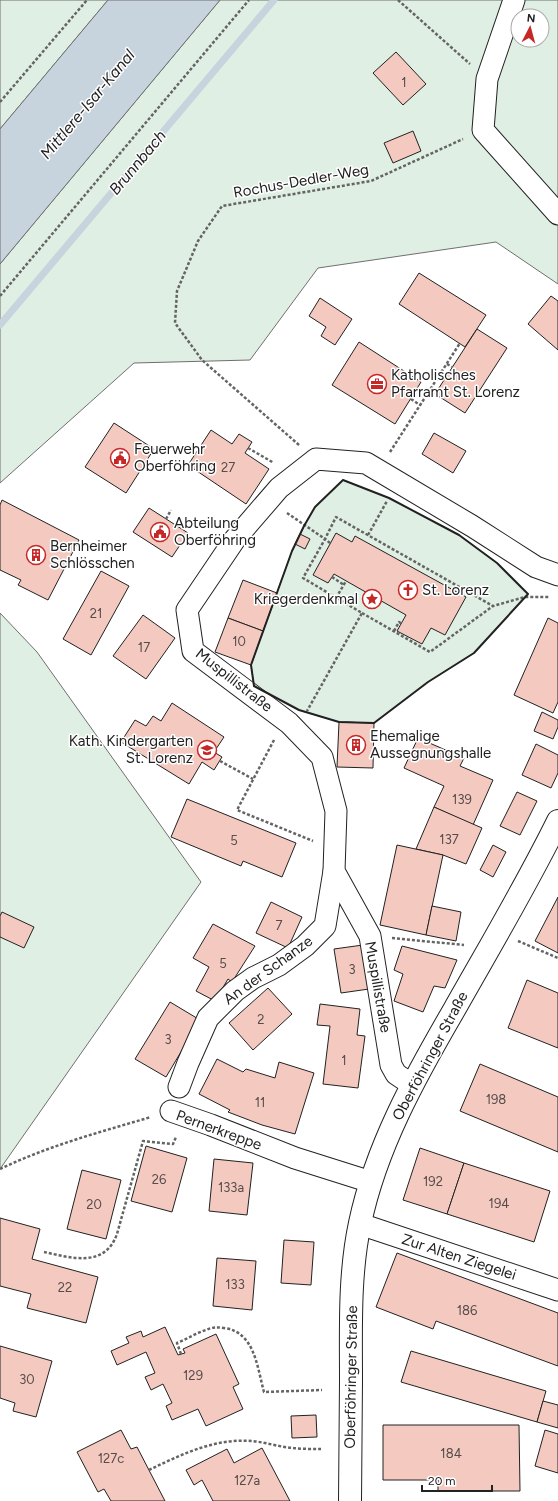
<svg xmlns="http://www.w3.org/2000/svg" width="558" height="1501" font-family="Figtree,sans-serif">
  <rect width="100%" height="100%" fill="#fff"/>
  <g fill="#e0efe3" stroke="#6f6f6f" fill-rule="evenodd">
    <path d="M0,0H108L0,129Z"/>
    <path d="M220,0H558V284L496,242L318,268L250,360L134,363L0,483V264ZM518,16H542V40H518Z"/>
    <path d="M343,480L389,498L459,535L497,563L528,594L474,653L428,682L374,723L339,722L299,710L254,686L251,665L292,551L304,526L315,507Z"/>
    <path d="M0,613L37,652L201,882L0,1169Z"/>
  </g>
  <path fill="#c7d3dd" stroke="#6f6f6f" d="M108,0H220L0,264V129Z"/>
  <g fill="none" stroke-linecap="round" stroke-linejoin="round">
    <path stroke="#c7d3dd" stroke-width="7" d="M0,325L274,0"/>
  </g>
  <g fill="#f3c9c0" stroke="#222">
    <path d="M396,52L426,84L403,105L373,73Z"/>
    <path d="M413,131L421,151L393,163L384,143Z"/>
    <path d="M419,273L486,315L465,347L399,304Z"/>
    <path d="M551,296L558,301V350L528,324Z"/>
    <path d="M320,298L352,319L335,345L321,336L326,327L309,316Z"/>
    <path d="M477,329L507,348L465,413L435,394Z"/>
    <path d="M359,342L421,382L395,424L332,385Z"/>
    <path d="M114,423L154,449L126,493L85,467Z"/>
    <path d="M211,430L232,444L239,434L252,442L245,453L269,469L246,504L188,465Z"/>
    <path d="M434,433L466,451L453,473L422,454Z"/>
    <path d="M2,500L79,540L48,600L18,585L21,580L0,570V505Z"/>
    <path d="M149,508L188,533L172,557L133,532Z"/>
    <path d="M336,533L352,542L355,536L466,597L445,635L431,628L422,644L397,631L406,615L334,574L328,583L313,575Z"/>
    <path d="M300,534L310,539L305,549L295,544Z"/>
    <path d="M101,571L129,586L91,655L63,639Z"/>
    <path d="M243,580L277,593L263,631L228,618Z"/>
    <path d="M143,615L175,638L146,679L113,656Z"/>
    <path d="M228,618L263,631L251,665L215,652Z"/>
    <path d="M548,618L558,623V702L553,713L514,695Z"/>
    <path d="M172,703L224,737L214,752L222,757L214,770L202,762L189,784L121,742L135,720L146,726L153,716L161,721Z"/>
    <path d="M542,712L558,720V727L553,739L534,731Z"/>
    <path d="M339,722L374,723L373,768L337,767Z"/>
    <path d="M418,738L464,758L460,766L493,780L473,825L434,807L444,786L404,768Z"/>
    <path d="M536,744L558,755V773L551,788L522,775Z"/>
    <path d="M517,792L537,801L520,835L500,826Z"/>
    <path d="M187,799L296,843L282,877L243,861L241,866L171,837Z"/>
    <path d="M434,807L482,828L466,864L443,855L416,849Z"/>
    <path d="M397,845L443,855L426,935L380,925Z"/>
    <path d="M493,845L506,852L493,877L480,870Z"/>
    <path d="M558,897V953L535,941Z"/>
    <path d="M271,902L302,917L288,948L256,933Z"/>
    <path d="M432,906L461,912L456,941L426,935Z"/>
    <path d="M2,912L34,927L24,948L0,937V916Z"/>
    <path d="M213,924L255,946L232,982L228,979L215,1001L196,991L209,967L193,958Z"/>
    <path d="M363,945L369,989L341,993L334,949Z"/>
    <path d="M402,946L457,960L445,988L434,986L423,1012L394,1001L403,974L394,970Z"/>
    <path d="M527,980L558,993V1048L508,1028Z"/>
    <path d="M268,988L292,1014L253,1050L229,1023Z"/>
    <path d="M170,1002L200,1020L166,1077L135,1059Z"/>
    <path d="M320,1004L360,1009L357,1035L365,1036L358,1088L323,1084L330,1026L317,1025Z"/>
    <path d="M217,1059L243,1072L246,1069L275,1078L279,1062L314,1073L295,1134L262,1125L228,1112L230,1110L199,1094Z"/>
    <path d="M480,1064L558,1097V1152L460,1111Z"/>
    <path d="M146,1146L187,1158L172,1212L131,1201Z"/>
    <path d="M420,1148L464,1163L447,1214L403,1200Z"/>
    <path d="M214,1159L253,1163L247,1215L209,1211Z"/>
    <path d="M464,1163L550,1191L534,1242L447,1214Z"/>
    <path d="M82,1170L121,1180L106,1239L67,1229Z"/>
    <path d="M0,1218L40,1229L32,1259L98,1277L86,1323L27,1308L31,1294L0,1286Z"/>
    <path d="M284,1240L314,1242L311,1285L281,1283Z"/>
    <path d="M397,1253L558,1313V1366L436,1321L433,1329L376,1307Z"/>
    <path d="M217,1258L256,1261L252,1310L213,1306Z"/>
    <path d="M165,1327L178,1355L185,1353L183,1349L216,1334L239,1384L233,1387L243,1409L206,1426L198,1409L172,1420L166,1406L172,1403L163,1384L151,1390L145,1377L155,1373L146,1352L117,1365L111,1351L129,1343L126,1337L141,1331L143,1337Z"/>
    <path d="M0,1346L52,1361L36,1417L13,1411L15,1403L0,1398Z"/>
    <path d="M411,1351L546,1391L537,1422L401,1382Z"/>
    <path d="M543,1401L558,1405V1428L537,1422Z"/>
    <path d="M316,1415L317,1437L292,1438L291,1416Z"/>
    <path d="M383,1425H519L520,1491H438V1480H383Z"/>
    <path d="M121,1430L131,1449L137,1447L165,1501H111L104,1489L98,1492L77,1452Z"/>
    <path d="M545,1430L558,1434V1473L535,1466Z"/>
    <path d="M262,1448L290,1501H213L202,1480L194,1485L186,1470L227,1449L234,1463Z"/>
  </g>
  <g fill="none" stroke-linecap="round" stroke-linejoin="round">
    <g stroke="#222" stroke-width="23">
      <g id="minor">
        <path d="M514,0L487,79L483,130L558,214"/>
        <path d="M411,1084L396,1074L391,1065L370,936L334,871L336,811L322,757L289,723L193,651L187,610L235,539L279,488L316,459L366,463L472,526L536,567L558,575"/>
        <path d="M179,1087L188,1063L208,1018L235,991L253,978L279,965L305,946L325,926L334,871"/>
        <path d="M171,1111L211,1125L295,1158L371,1182"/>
        <path d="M360,1224L558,1290"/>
      </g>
    </g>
    <g stroke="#222" stroke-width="24">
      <path id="secondary" d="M350,1501C350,1461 351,1421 351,1380C351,1328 349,1274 360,1223C376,1147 415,1077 454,1010C489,948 526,886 558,821"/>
    </g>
    <g stroke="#646464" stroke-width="2.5" stroke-dasharray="3 2" stroke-linecap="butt">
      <path d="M398,0L470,64"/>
      <path d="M0,102L87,0"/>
      <path d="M0,296L249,0"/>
      <path d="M447,364L452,367"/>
      <path d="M411,399L420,405"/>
      <path d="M299,445L202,360L175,323L177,291L198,241L222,206L371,181L463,139"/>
      <path d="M248,448L274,463"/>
      <path d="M390,452L460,343"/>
      <path d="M287,513L325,539L303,578L362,613L307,711"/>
      <path d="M166,519L171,510"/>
      <path d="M368,535L387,501"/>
      <path d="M330,543L325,539L336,517L493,606L525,597H550"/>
      <path d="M332,577L344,585"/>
      <path d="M336,598L346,581"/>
      <path d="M362,613L430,652L493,606"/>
      <path d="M394,631L399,622L402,624"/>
      <path d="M274,740L237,810L313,841"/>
      <path d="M220,761L253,779"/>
      <path d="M392,938L464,945"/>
      <path d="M518,941L558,958"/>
      <path d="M0,1169C48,1146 100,1132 151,1117"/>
      <path d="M44,1252C72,1258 105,1268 117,1234L143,1141L173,1144L176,1137"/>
      <path d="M181,1354L177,1343C187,1339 196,1333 206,1330C212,1327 217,1327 224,1328C255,1332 257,1367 264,1392L322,1390"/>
      <path d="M149,1470C180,1455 215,1438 251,1441C265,1442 279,1447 293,1448C302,1449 312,1449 321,1449"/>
    </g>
    <use href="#minor" stroke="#fff" stroke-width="21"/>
    <use href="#secondary" stroke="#fff" stroke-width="22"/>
    <path stroke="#222" stroke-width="2" d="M343,480L389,498L459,535L497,563L528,594L474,653L428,682L374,723L339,722L299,710L254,686L251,665L292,551L304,526L315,507Z"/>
  </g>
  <defs>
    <g id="office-ring" transform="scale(1)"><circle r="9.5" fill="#fff" stroke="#c62828" stroke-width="1.5"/><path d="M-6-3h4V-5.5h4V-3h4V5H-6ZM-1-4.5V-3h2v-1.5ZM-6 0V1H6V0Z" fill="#c62828"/></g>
    <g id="civic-ring" transform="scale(1)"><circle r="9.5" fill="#fff" stroke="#c62828" stroke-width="1.5"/><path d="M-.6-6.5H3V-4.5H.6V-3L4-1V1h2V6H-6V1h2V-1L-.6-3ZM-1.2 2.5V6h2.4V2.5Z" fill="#c62828"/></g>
    <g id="building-ring" transform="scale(1)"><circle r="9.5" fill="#fff" stroke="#c62828" stroke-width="1.5"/><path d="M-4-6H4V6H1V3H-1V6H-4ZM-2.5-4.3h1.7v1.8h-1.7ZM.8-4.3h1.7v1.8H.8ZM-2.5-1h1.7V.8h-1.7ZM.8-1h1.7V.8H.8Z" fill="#c62828"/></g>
    <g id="church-ring" transform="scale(1)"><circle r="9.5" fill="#fff" stroke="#c62828" stroke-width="1.5"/><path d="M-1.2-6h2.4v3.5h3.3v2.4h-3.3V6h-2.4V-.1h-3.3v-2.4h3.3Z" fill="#c62828"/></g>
    <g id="sight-ring" transform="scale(1)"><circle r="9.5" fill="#fff" stroke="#c62828" stroke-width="1.5"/><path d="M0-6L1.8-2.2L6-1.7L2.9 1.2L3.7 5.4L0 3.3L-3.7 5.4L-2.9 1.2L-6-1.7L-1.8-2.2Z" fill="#c62828"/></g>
    <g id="school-ring" transform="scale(1)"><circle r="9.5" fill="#fff" stroke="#c62828" stroke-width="1.5"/><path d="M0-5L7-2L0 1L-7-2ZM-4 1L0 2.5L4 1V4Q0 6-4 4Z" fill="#c62828"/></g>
  </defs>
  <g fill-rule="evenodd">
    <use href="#office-ring" x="377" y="384"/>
    <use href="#civic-ring" x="120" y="458"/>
    <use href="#civic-ring" x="160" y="532"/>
    <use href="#building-ring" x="36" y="555"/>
    <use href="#church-ring" x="408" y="590"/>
    <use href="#sight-ring" x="372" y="599"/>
    <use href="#building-ring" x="356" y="745"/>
    <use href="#school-ring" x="207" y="750"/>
  </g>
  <g text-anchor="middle" stroke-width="3" stroke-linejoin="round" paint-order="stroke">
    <g font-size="13" fill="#564c4a">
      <text x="404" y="87">1</text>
      <text x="228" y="472">27</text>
      <text x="96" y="618">21</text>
      <text x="239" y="646">10</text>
      <text x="144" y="652">17</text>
      <text x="462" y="804">139</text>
      <text x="449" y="844">137</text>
      <text x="234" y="845">5</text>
      <text x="279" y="930">7</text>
      <text x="223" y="968">5</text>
      <text x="352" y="974">3</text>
      <text x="261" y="1024">2</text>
      <text x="168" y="1044">3</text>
      <text x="344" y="1065">1</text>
      <text x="496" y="1104">198</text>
      <text x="260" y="1107">11</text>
      <text x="159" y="1184">26</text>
      <text x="433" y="1186">192</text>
      <text x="231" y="1192">133a</text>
      <text x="499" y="1208">194</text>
      <text x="94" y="1209">20</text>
      <text x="235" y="1289">133</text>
      <text x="65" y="1292">22</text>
      <text x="467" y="1315">186</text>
      <text x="193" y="1380">129</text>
      <text x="27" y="1384">30</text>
      <text x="451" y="1458">184</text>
      <text x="111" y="1463">127c</text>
      <text x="247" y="1485">127a</text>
    </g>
    <g font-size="15" fill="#222" stroke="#fff">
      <text transform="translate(301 181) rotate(-10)" y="5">Rochus-Dedler-Weg</text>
      <text transform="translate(234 680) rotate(38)" y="5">Muspillistraße</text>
      <text transform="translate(268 970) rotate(-36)" y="5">An der Schanze</text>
      <text transform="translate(378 987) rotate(80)" y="5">Muspillistraße</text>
      <text transform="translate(430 1056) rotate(-62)" y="5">Oberföhringer Straße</text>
      <text transform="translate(219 1130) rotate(20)" y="5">Pernerkreppe</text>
      <text transform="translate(459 1257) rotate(18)" y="5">Zur Alten Ziegelei</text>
      <text transform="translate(351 1377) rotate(-89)" y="5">Oberföhringer Straße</text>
    </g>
    <g font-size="15" fill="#222" stroke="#fff" text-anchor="start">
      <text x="391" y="380">Katholisches<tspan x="391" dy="17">Pfarramt St. Lorenz</tspan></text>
      <text x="134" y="454">Feuerwehr<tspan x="134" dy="17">Oberföhring</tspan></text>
      <text x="174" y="528">Abteilung<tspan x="174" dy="17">Oberföhring</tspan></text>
      <text x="50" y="551">Bernheimer<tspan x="50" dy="17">Schlösschen</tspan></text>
      <text x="422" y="595">St. Lorenz</text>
      <text x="358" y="604" text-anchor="end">Kriegerdenkmal</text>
      <text x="370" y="741">Ehemalige<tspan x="370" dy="17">Aussegnungshalle</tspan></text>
      <text x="193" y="746" text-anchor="end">Kath. Kindergarten<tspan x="193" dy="17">St. Lorenz</tspan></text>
    </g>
    <g font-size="16" font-style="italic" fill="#222" stroke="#fff">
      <text transform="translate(87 104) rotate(-50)" y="6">Mittlere-Isar-Kanal</text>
      <text transform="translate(137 162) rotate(-50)" y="6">Brunnbach</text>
    </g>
  </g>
  <g transform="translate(530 28) rotate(6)"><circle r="19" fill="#ffffff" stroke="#a7a7a7"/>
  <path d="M0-3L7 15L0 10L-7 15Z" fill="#c62828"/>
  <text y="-6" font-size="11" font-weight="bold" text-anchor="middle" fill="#222222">N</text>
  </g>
  <path d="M422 1485v6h70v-6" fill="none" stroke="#222222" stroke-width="2"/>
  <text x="428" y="1485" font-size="12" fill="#222222" stroke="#ffffff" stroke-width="3" paint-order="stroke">20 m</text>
</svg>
